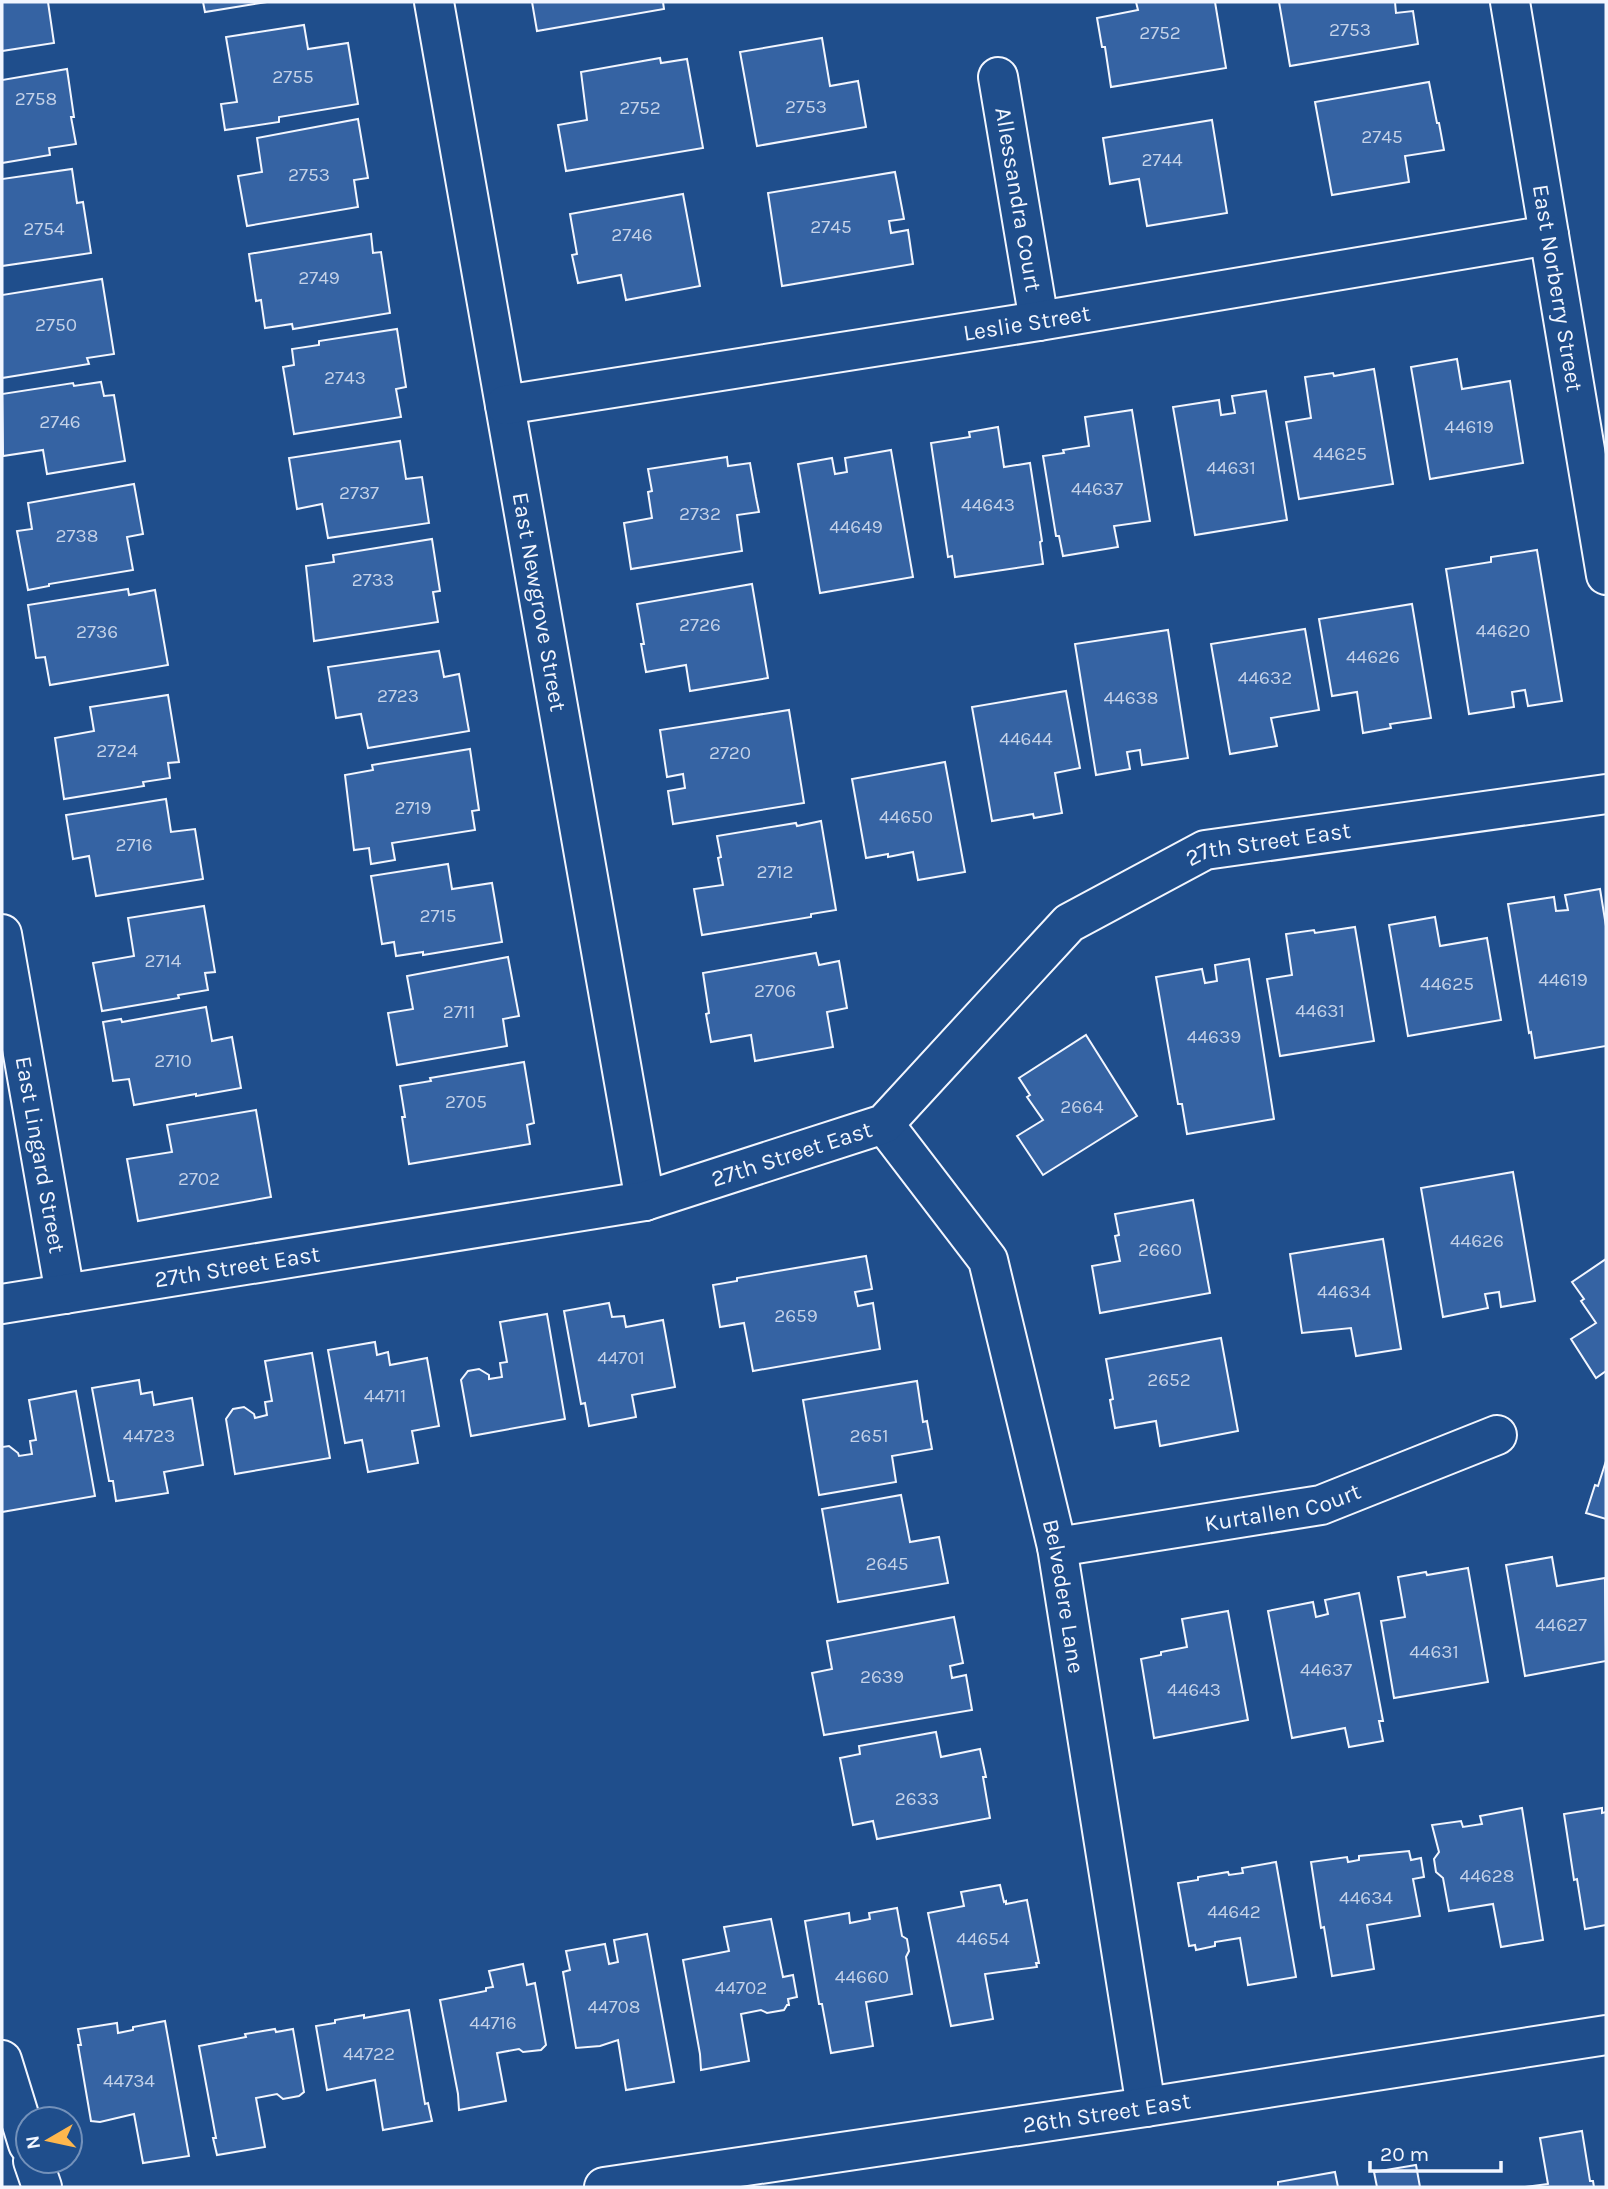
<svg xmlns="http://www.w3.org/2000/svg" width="1608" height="2189" font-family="Karla,sans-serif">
  <rect width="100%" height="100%" fill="#1f4e8c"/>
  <g fill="#3563a3" stroke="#f2f6ff" stroke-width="2">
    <path d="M2,2H48L54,43L2,51Z"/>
    <path d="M203,2H267L205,12Z"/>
    <path d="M532,2H663L664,9L537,31Z"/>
    <path d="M1136,2H1215L1226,68L1111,87L1105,47H1102L1097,18L1138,10Z"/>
    <path d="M1279,2H1395L1396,13L1413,11L1418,44L1290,66Z"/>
    <path d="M304,25L308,49L348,43L358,104L279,117V122L225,130L221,104L237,102L226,37Z"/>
    <path d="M822,38L830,86L858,81L866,127L757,146L740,52Z"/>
    <path d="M660,58L661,63L687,59L703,148L566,171L558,125L587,120L581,72Z"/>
    <path d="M67,69L74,117H71L76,144L49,148L50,155L2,163V80Z"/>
    <path d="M1429,82L1437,123H1439L1444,150L1405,156L1409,182L1332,195L1315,102Z"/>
    <path d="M358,119L368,178L354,180L358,207L247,226L238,176L262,172L257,138Z"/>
    <path d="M1212,120L1227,213L1147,226L1139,179L1110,184L1103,138Z"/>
    <path d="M72,169L77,203L83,202L91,253L2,266V179Z"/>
    <path d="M895,172L904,219L889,221L891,233L908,230L913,264L782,286L768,193Z"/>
    <path d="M683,194L700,286L626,300L621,275L578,283L572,255L577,254L570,214Z"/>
    <path d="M371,234L373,253L381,252L390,313L293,329L292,324L265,328L261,300L256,301L249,254Z"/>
    <path d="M102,279L114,354L87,358L89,364L2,378V295Z"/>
    <path d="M397,329L406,387L396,389L401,417L294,434L283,367L294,365L292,349L319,345V341Z"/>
    <path d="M1457,359L1462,389L1510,381L1523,463L1430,479L1411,367Z"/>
    <path d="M1374,369L1393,484L1299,499L1286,422L1311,418L1305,377L1333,373L1334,376Z"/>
    <path d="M101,382L104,396L114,395L125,461L47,474L43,450L3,456L2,394L73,383L74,386Z"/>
    <path d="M1266,391L1287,520L1195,535L1173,407L1219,400L1221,415L1235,413L1232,396Z"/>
    <path d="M1132,410L1150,521L1114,526L1118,547L1063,556L1059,536H1056L1043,456L1064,453L1063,450L1089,446L1085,417Z"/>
    <path d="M998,427L1004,467L1030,463L1042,541L1040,542L1043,564L955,577L952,556L948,557L931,443L970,437L969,432Z"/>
    <path d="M400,441L406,479L422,477L429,523L328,538L322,504L297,509L289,458Z"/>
    <path d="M891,450L913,577L820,593L798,464L832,458L835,474L847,472L845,458Z"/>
    <path d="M727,457L728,466L750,463L756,497L759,512L737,515L742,551L631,569L624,523L652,518L648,492L652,491L648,469Z"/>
    <path d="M134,484L143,534L127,537L133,570L49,584V586L28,590L17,531L32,529L28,503Z"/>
    <path d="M432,539L440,591L433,592L438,622L314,641L306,566L334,562L333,555Z"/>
    <path d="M1537,550L1562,701L1528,706L1525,690L1512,692L1514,707L1469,714L1446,569L1491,562V557Z"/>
    <path d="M752,584L768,678L690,691L686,665L646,672L641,644H644L637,604Z"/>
    <path d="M128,589L129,595L155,590L168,665L50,685L45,657L36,658L28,605Z"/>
    <path d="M1412,604L1431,718L1390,724L1391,728L1363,733L1357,692L1332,696L1319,619Z"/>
    <path d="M1305,629L1319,710L1271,718L1277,746L1230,754L1211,644Z"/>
    <path d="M1168,630L1188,758L1142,765L1140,750L1127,752L1130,769L1096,775L1075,644Z"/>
    <path d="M439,651L444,677L459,674L469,731L368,748L361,714L336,718L328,667Z"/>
    <path d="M1066,691L1080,768L1055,773L1062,813L1034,818L1033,814L992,821L972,707Z"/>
    <path d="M168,695L179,762L168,763L170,778L143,782L144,786L64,799L55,738L94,731L90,707Z"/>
    <path d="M789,710L804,803L673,824L668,791L685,788L683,774L667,777L660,730Z"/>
    <path d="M470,749L479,810L472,811L475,830L392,843L395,860L371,864L369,848L354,850L345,775L373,770L372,765Z"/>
    <path d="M945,762L965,872L918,880L913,852L888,857V854L866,858L852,779Z"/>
    <path d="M166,799L171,832L195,829L203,879L96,896L89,856L73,859L66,815Z"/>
    <path d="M821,821L836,910L811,914V917L702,935L694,889L723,885L718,858L721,857L717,836L796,823L797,826Z"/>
    <path d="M448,864L452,889L492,883L502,942L423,955V952L396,956L394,942L382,944L371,876Z"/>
    <path d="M1600,889L1606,926V1046L1535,1058L1531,1032L1529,1033L1508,904L1554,897L1556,911L1568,910L1565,895Z"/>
    <path d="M204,906L215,972L205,973L208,990L178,995L179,998L102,1011L93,963L134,956L128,918Z"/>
    <path d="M1435,917L1440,946L1487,938L1501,1020L1408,1036L1389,925Z"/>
    <path d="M1355,927L1374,1041L1280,1056L1267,979L1292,975L1286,934L1314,930L1315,933Z"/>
    <path d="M816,953L819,965L839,961L847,1008L827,1012L833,1047L755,1061L751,1035L711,1042L706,1014L709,1013L703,973Z"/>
    <path d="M508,957L519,1016L503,1019L507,1046L397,1065L388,1013L413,1009L407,976Z"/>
    <path d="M1249,959L1274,1119L1187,1134L1182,1104H1178L1156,977L1202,969L1205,983L1217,981L1215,965Z"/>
    <path d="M206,1007L212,1041L232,1037L241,1088L196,1096V1094L134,1105L129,1079L113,1081L103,1022L121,1019L122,1022Z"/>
    <path d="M1086,1035L1137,1116L1043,1175L1017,1136L1043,1120L1027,1097L1030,1095L1019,1078Z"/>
    <path d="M524,1062L534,1123L527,1125L530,1144L409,1164L402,1117H405L400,1086L431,1081L430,1078Z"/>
    <path d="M256,1110L271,1197L138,1221L127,1159L172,1152L167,1125Z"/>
    <path d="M1513,1172L1535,1301L1501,1307L1499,1292L1485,1294L1488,1308L1443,1317L1421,1188Z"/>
    <path d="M1193,1200L1210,1293L1100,1313L1092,1266L1120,1261L1115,1236L1119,1235L1115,1214Z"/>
    <path d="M1383,1239L1401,1349L1356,1356L1351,1328L1302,1333L1290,1254Z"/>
    <path d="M866,1256L872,1289L855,1292L858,1306L873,1303L880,1349L753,1371L744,1323L720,1327L713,1285L737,1281V1278Z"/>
    <path d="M1606,1259V1371L1596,1378L1571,1339L1596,1323L1581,1301L1584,1299L1572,1282Z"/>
    <path d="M609,1303L612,1317L624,1316L626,1327L663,1320L675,1387L632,1395L636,1417L589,1426L585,1403L581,1404L564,1311Z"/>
    <path d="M547,1314L565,1419L471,1436L461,1380L468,1371L479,1369L489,1375V1379L502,1377L500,1363L507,1362L500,1322Z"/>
    <path d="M1221,1338L1238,1431L1160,1446L1156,1421L1115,1428L1110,1400L1113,1399L1106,1359Z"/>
    <path d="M375,1342L377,1355L388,1352L390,1365L427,1358L439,1426L412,1431L418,1463L368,1472L362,1440L345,1443L328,1350Z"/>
    <path d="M312,1353L330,1458L235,1474L226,1419L233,1409L244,1407L254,1414L255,1418L267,1415L265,1402L272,1401L265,1361Z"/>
    <path d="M139,1380L141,1394L152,1392L154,1405L192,1398L203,1465L164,1472L168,1493L116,1501L113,1481H109L92,1388Z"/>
    <path d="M917,1381L923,1422L927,1421L932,1449L892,1456L896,1482L819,1495L803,1400Z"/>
    <path d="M76,1391L95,1496L2,1512V1447L9,1446L18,1453L19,1456L32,1454L30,1441L36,1440L29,1400Z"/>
    <path d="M1606,1461V1519L1586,1513L1595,1485L1598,1486Z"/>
    <path d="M901,1495L910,1542L939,1537L948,1583L838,1602L822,1509Z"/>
    <path d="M1552,1557L1557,1586L1605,1578L1606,1661L1525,1676L1506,1565Z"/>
    <path d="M1468,1568L1488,1682L1394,1698L1381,1621L1405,1617L1398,1577L1426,1572L1427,1575Z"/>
    <path d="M1359,1593L1383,1721H1379L1383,1741L1349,1747L1345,1728L1292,1738L1268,1611L1313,1602L1316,1617L1328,1614L1325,1600Z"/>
    <path d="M1228,1611L1248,1720L1154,1738L1141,1659L1161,1655V1652L1187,1647L1182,1619Z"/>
    <path d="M954,1617L963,1663L950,1666L952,1678L966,1675L972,1710L824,1735L812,1673L832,1669L827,1641Z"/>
    <path d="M936,1732L941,1757L980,1749L986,1777H983L990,1818L877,1839L873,1821L853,1825L840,1758L860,1754L859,1746Z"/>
    <path d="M1522,1808L1543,1940L1501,1947L1493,1904L1449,1911L1443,1878L1436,1872L1434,1859L1439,1852L1432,1825L1461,1821L1463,1827L1482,1824L1480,1816Z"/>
    <path d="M1602,1808V1813L1606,1812V1925L1585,1929L1577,1879L1574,1880L1564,1814Z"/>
    <path d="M1409,1851L1411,1860L1421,1858L1424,1877L1413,1879L1420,1916L1367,1925L1374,1969L1332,1976L1324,1927L1321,1928L1311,1862L1347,1857L1348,1862L1359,1860V1856Z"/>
    <path d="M1276,1862L1296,1977L1248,1985L1240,1938L1215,1942V1946L1196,1950L1195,1945L1189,1946L1178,1883L1198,1880V1877L1228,1872L1229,1875L1243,1873L1242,1868Z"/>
    <path d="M1000,1885L1004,1902L1006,1901V1904L1027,1900L1039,1963H1036L1037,1967L985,1974L993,2019L951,2026L928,1913L964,1906L961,1892Z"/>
    <path d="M897,1908L902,1936L907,1939L909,1951L906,1957L912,1994L866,2002L873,2046L831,2053L822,2004H819L805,1921L849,1913L850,1923L870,1919L869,1913Z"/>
    <path d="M771,1919L783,1977L793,1975L797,1997L788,1999L789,2005H787L784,2010L767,2013L761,2010L741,2014L749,2061L701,2070L700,2054L683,1960L729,1951L724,1927Z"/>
    <path d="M647,1934L674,2082L626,2090L618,2040L600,2046L576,2048L563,1972L570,1970L566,1951L605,1944L609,1964L618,1962L614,1940Z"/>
    <path d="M523,1964L527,1985L535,1983L546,2045L541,2050L523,2052L519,2049L497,2053L506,2101L459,2110L458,2094L440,2000L486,1991V1988L493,1987L489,1971Z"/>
    <path d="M409,2010L425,2104L428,2103L432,2121L383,2130L375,2080L327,2090L316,2026L335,2023V2020L364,2015V2018Z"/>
    <path d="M165,2021L189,2156L143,2163L134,2114L100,2122L91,2121L78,2045H81L78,2029L117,2023L118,2033L133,2030V2027Z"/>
    <path d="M275,2029L276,2032L293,2029L304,2092L299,2096L283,2099L277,2094L256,2098L265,2147L217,2155L213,2138H216L199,2046L246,2037L245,2034Z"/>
    <path d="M1582,2131L1590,2181H1593L1594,2187H1525L1548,2184L1540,2138Z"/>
    <path d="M1416,2165L1420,2187H1377L1374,2172Z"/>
    <path d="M1335,2172L1338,2187H1278V2182Z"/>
  </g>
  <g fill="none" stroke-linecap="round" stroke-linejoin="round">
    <g stroke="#f2f6ff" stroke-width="42">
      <g id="street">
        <path id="s1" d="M434,2L645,1201"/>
        <path id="s2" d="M1510,2L1606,575"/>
        <path id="s3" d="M998,77L1039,321"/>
        <path id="s4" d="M505,405L1039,321L1549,235"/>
        <path id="s5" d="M2,934L65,1294"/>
        <path id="s6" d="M884,1124L988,1260L1057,1547L1146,2107"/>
        <path id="s7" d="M2,1304L645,1201L884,1124L1069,923L1205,850L1606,794"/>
        <path id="s8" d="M1057,1547L1321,1505L1497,1435"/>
        <path d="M2,2060L28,2144"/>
        <path d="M33,2161L42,2187"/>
        <path id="s9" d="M604,2187L1146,2107L1606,2035"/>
      </g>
    </g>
    <use href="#street" stroke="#1f4e8c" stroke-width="38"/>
  </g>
  <g text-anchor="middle" stroke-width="5" stroke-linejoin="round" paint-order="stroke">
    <g font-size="19" fill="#c3d1e8">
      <text x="1350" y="36">2753</text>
      <text x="1160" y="39">2752</text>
      <text x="293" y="83">2755</text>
      <text x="36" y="105">2758</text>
      <text x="806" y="113">2753</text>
      <text x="640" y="114">2752</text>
      <text x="1382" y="143">2745</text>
      <text x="1162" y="166">2744</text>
      <text x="309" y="181">2753</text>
      <text x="831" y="233">2745</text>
      <text x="44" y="235">2754</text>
      <text x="632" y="241">2746</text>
      <text x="319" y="284">2749</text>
      <text x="56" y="331">2750</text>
      <text x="345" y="384">2743</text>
      <text x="60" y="428">2746</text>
      <text x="1469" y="433">44619</text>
      <text x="1340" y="460">44625</text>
      <text x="1231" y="474">44631</text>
      <text x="1097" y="495">44637</text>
      <text x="359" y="499">2737</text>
      <text x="988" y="511">44643</text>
      <text x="700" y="520">2732</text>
      <text x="856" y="533">44649</text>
      <text x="77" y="542">2738</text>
      <text x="373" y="586">2733</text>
      <text x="700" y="631">2726</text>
      <text x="1503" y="637">44620</text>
      <text x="97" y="638">2736</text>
      <text x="1373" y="663">44626</text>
      <text x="1265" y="684">44632</text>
      <text x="398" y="702">2723</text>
      <text x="1131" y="704">44638</text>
      <text x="1026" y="745">44644</text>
      <text x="117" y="757">2724</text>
      <text x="730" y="759">2720</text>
      <text x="413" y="814">2719</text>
      <text x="906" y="823">44650</text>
      <text x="134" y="851">2716</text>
      <text x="775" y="878">2712</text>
      <text x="438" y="922">2715</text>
      <text x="163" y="967">2714</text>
      <text x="1563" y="986">44619</text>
      <text x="1447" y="990">44625</text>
      <text x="775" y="997">2706</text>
      <text x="1320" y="1017">44631</text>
      <text x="459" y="1018">2711</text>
      <text x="1214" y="1043">44639</text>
      <text x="173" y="1067">2710</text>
      <text x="466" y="1108">2705</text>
      <text x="1082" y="1113">2664</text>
      <text x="199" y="1185">2702</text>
      <text x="1477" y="1247">44626</text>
      <text x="1160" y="1256">2660</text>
      <text x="1344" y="1298">44634</text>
      <text x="796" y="1322">2659</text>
      <text x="621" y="1364">44701</text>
      <text x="1169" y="1386">2652</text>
      <text x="385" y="1402">44711</text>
      <text x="149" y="1442">44723</text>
      <text x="869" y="1442">2651</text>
      <text x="887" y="1570">2645</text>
      <text x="1561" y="1631">44627</text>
      <text x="1434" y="1658">44631</text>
      <text x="1326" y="1676">44637</text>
      <text x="882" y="1683">2639</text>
      <text x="1194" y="1696">44643</text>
      <text x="917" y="1805">2633</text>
      <text x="1487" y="1882">44628</text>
      <text x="1366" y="1904">44634</text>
      <text x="1234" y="1918">44642</text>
      <text x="983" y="1945">44654</text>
      <text x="862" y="1983">44660</text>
      <text x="741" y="1994">44702</text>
      <text x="614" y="2013">44708</text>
      <text x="493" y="2029">44716</text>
      <text x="369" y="2060">44722</text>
      <text x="129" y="2087">44734</text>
    </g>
    <g font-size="23" fill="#f2f6ff" stroke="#1f4e8c">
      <text dy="8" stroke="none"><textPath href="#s3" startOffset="124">Allessandra Court</textPath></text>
      <text dy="8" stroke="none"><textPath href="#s2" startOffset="290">East Norberry Street</textPath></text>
      <text dy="8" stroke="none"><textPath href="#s4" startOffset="528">Leslie Street</textPath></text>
      <text dy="8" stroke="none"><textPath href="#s1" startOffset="609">East Newgrove Street</textPath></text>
      <text dy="8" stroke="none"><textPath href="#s7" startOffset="1393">27th Street East</textPath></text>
      <text dy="8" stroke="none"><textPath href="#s7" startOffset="805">27th Street East</textPath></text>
      <text dy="8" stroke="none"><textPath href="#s5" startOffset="224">East Lingard Street</textPath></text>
      <text dy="8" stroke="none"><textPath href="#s7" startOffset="238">27th Street East</textPath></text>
      <text dy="8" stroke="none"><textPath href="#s8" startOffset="229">Kurtallen Court</textPath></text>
      <text dy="8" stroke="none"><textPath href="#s6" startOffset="516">Belvedere Lane</textPath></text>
      <text dy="8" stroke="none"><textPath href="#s9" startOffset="508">26th Street East</textPath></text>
    </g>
  </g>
  <rect width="1608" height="2189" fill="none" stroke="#f2f6ff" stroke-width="7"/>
  <g transform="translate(49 2140) rotate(261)"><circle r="33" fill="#1f4e8c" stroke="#7391ba" stroke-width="2"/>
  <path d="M0-5L12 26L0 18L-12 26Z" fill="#ffb74d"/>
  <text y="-10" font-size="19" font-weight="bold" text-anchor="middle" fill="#f2f6ff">N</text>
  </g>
  <path d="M1370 2161v10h131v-10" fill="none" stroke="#f2f6ff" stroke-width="3.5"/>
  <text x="1380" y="2161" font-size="21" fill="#f2f6ff" stroke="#1f4e8c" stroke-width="5" paint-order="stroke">20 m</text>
</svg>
